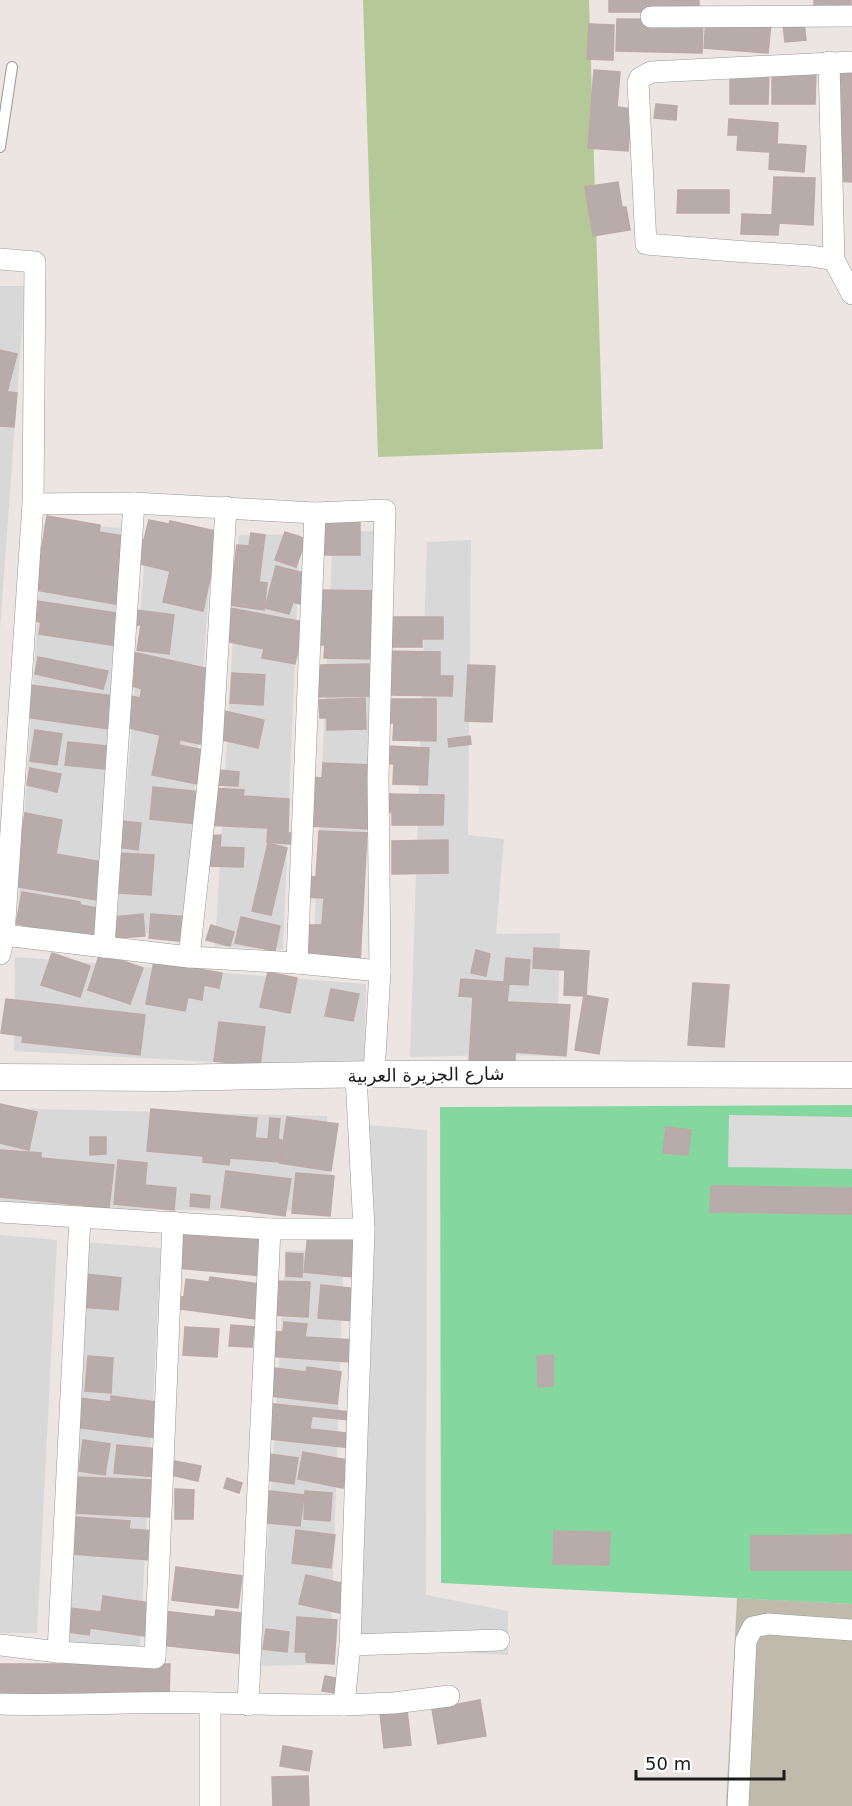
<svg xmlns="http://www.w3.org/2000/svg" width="852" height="1806" font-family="'DejaVu Sans','Noto Naskh Arabic',sans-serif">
  <rect width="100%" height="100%" fill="#ece5e1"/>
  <g fill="#d9d8d8">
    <path d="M0,286H25L0,629Z"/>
    <path d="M44,523L121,528L95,931L17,923Z"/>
    <path d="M147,528L213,533L184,937L116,929Z"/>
    <path d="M378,531L361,966L313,960L333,533Z"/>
    <path d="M300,534L283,950L215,946L239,535Z"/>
    <path d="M471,540L468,835L504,839L496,934L560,933L557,1056L496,1055L410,1057L427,542Z"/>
    <path d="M15,957L366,984L364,1070L14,1051Z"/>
    <path d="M0,1108L327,1116L332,1211L0,1209Z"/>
    <path d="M368,1125L427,1130L426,1595L508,1611V1655L418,1651L353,1644Z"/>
    <path d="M0,1235L57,1240L37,1633H0Z"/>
    <path d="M85,1242L161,1248L140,1648L62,1646Z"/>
    <path d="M344,1249L330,1664L260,1666L286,1251Z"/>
  </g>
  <path fill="#c0baad" d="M737,1598L852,1604V1806H726Z"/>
  <path fill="#b5c998" d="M363,0H589L603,449L378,457Z"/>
  <path fill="#84d79e" d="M852,1105V1604L441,1583L440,1107Z"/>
  <path fill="#dbdbdb" d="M729,1115L852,1117V1169L728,1167Z"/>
  <g fill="#b8acab" stroke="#bca8a5" stroke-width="1.5">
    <rect x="609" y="0" width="90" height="12"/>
    <path d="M814,0H851V5L814,7Z"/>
    <path d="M706,18L771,23L768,53L704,48Z"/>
    <path d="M617,19L703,20L702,53L616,51Z"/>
    <path d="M804,22L806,40L785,42L783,24Z"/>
    <path d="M589,24L614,25L613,60L587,59Z"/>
    <path d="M838,63L852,64V182L839,181L843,141L832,140Z"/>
    <path d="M730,68H769L768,104H730Z"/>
    <path d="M772,69H816L815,104H772Z"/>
    <path d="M594,70L620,72L617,107L632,109L628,151L588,148Z"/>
    <path d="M656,104L677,106L676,120L654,118Z"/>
    <path d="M729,119L778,123L777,144L806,146L804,172L769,169L770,152L737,150L738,135H728Z"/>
    <path d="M774,177L815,178L813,225L779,223L778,235L741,234L742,214L772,215Z"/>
    <path d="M618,182L622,207H626L630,230L593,236L585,187Z"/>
    <path d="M678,190H729V213H677Z"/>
    <path d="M0,350L17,354L7,392L0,390Z"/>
    <path d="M0,391L17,393L14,427L0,426Z"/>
    <path d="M47,516L100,525L99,532L124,536L118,572L126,573L120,605L35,590Z"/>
    <path d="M149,520L169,524L170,521L220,532L203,611L163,602L170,571L132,562L137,539L144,540Z"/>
    <rect x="321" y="520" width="39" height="35"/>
    <path d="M285,532L306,539L296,567L275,560Z"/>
    <path d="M251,533L265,535L259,582L267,583L264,610L229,605L237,545L249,546Z"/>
    <path d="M276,566L308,574L300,604L293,602L289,614L265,608Z"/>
    <path d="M321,590L380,591L378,659L324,658L325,645H316Z"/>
    <path d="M37,601L122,614L117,646L39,634L41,622L34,621Z"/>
    <path d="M230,608L304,622L295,664L262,658L264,649L224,641Z"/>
    <path d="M136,610L174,615L169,654L137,650L141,625H134Z"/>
    <path d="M391,617H443V639H422V647H391Z"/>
    <path d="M128,651L210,669L202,705L209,706L200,744L120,726L127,695L140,698L142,689L132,686L135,672L124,669Z"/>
    <path d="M383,651L440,652V676H453L452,696L390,695Z"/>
    <path d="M38,657L108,671L103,689L35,674Z"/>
    <path d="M369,664L370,696L319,697V665Z"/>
    <path d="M468,665L495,666L492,722L465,721Z"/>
    <path d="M232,673L265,675L263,705L230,703Z"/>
    <path d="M30,685L113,696L109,729L25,717Z"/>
    <path d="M365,698L366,729L327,730V718H320L319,700Z"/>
    <path d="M386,699H436V741L393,740L394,723H386Z"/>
    <path d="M220,710L264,720L258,748L213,738Z"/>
    <path d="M35,730L62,734L57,765L30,761Z"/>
    <path d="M160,735L180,739L179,745L209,751L203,785L152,775Z"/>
    <path d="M470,736L471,744L449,747L448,739Z"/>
    <path d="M68,742L107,746L105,769L65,765Z"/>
    <path d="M387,746L429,748L427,785L393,784L394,764L386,763Z"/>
    <path d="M323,763L373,765L371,829L309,826L311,777L322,778Z"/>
    <path d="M30,768L61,774L57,792L27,785Z"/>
    <path d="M218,770L239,772L238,786L217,785Z"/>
    <path d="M153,787L201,792L197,824L150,819Z"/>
    <path d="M210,788L244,790L243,796L289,799L288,833H292L291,844L267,842L268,828L207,825Z"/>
    <path d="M386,794L444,795L443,825H392V812H386Z"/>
    <path d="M25,813L62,820L56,854L103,862L96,900L12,886Z"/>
    <path d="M120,821L141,823L138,850L117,847Z"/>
    <path d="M319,831L367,833L360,962L307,959L309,925H322L324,898L302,897L303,876L316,877Z"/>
    <path d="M221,835L220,847L244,848L243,867L205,866L206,836Z"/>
    <path d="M448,840V873L392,874V841Z"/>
    <path d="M268,843L287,848L271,915L252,911Z"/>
    <path d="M118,853L154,855L151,895L119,893L120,878L116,877Z"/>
    <path d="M22,892L80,902V905L104,909L99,939L16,924Z"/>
    <path d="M143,914L145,936L115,938L113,917Z"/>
    <path d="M151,914L190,917L188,942L149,938Z"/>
    <path d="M241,917L280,926L275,951L235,943Z"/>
    <path d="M211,925L234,932L230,946L206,940Z"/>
    <path d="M534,948L589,951L586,996L564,995L565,970L533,968Z"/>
    <path d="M476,950L490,954L486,976L471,973Z"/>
    <path d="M52,953L90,966L80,997L41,985Z"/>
    <path d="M100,953L143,968L130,1004L88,990Z"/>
    <path d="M506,958L530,960L528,985L509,984L507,1002L570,1005L566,1056L515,1052V1066L469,1063L473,997L459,996L461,979L504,982Z"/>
    <path d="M154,961L222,973L219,988L204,985L202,1000L188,997L185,1011L146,1004Z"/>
    <path d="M268,972L297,978L290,1013L260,1007Z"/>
    <path d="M693,983L729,985L724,1047L688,1045Z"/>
    <path d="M331,989L359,994L353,1021L325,1016Z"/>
    <path d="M584,995L608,999L599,1054L575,1050Z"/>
    <path d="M6,999L145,1015L140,1055L22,1042L23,1036L1,1033Z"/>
    <path d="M219,1022L265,1027L260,1066L214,1061Z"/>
    <path d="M0,1104L37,1112L29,1150L0,1143Z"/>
    <path d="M151,1109L257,1118L255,1138L268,1139L270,1118L280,1119L278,1139L282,1140L280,1162L230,1158L229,1165L203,1162V1156L147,1151Z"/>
    <path d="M287,1117L338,1124L331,1171L280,1163Z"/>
    <path d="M666,1127L691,1130L688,1155L663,1153Z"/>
    <path d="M90,1137H106V1154L90,1155Z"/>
    <path d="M0,1150L41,1153V1158L114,1165L109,1208L0,1197Z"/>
    <path d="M118,1160L147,1163L145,1185L176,1188L174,1210L114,1204Z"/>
    <path d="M226,1171L291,1179L285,1216L221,1207Z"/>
    <path d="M296,1173L334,1176L330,1216L292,1213Z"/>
    <path d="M711,1186L852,1188V1214L710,1212Z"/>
    <path d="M191,1194L210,1196L209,1208L190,1206Z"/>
    <path d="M182,1232L267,1235L263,1276L177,1268Z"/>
    <path d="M308,1233L357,1238L353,1277L304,1272Z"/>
    <path d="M286,1253L303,1254L302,1277L286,1276Z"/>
    <path d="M85,1274L121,1278L118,1310L82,1307Z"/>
    <path d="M210,1277L259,1284L255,1319L174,1308L176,1296L184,1297L186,1279L209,1282Z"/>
    <path d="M272,1281L310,1282L308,1317L271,1315Z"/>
    <path d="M321,1285L358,1289L355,1321L318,1318Z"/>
    <path d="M284,1322L307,1324L305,1337L353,1340L351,1362L267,1356L269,1331L283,1332Z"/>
    <path d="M231,1325L254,1327L252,1347L229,1346Z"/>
    <path d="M185,1327L219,1329L217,1357L183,1355Z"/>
    <path d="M553,1355V1386L538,1387L537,1356Z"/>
    <path d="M88,1356L113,1358L111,1393L85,1391Z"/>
    <path d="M307,1367L341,1372L337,1404L271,1396L275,1368L306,1372Z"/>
    <path d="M111,1396L163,1403L157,1438L75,1427L80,1398L111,1402Z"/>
    <path d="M265,1403L350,1412L349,1420L312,1416L310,1429L354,1434L352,1448L261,1438Z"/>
    <path d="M83,1440L110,1444L105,1475L79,1471Z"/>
    <path d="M117,1445L159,1449L156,1477L114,1473Z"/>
    <path d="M303,1452L348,1460L343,1488L298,1479Z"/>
    <path d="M269,1454L298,1458L294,1484L266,1480Z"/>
    <path d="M174,1461L201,1466L198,1481L171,1475Z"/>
    <path d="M76,1477L153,1480L150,1517L74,1513Z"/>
    <path d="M227,1478L242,1483L239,1493L224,1488Z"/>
    <path d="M175,1489L194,1490L193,1519H175Z"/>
    <path d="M261,1490L304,1495L300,1526L258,1522Z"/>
    <path d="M305,1491L332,1493L330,1521L304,1519Z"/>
    <path d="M75,1517L130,1521L129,1529L153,1531L151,1560L72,1554Z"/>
    <path d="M296,1530L335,1535L331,1568L292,1563Z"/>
    <path d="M554,1531L610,1532L609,1565L553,1564Z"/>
    <path d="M852,1535V1570H751V1536Z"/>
    <path d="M176,1567L242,1576L238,1608L172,1600Z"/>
    <path d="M306,1575L346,1584L340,1613L299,1604Z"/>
    <path d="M103,1596L156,1604L151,1637L90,1628L89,1635L68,1632L71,1608L101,1612Z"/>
    <path d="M216,1610L250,1614L245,1654L160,1645L163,1611L215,1617Z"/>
    <path d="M297,1617L337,1620L334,1664L306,1662V1652H295Z"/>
    <path d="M266,1629L289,1632L287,1652L263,1649Z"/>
    <path d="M0,1664H170L169,1698H0Z"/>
    <path d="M325,1676L336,1678L334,1693L322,1691Z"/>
    <path d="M480,1700L486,1736L438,1744L432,1709Z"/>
    <path d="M407,1710L411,1745L384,1748L380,1712Z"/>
    <path d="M283,1746L312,1751L309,1771L280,1766Z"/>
    <path d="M308,1776L309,1806H273L272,1777Z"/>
  </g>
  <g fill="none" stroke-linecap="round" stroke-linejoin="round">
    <g stroke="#989898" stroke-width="12">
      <path id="service" d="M0,147L12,67"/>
    </g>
    <g stroke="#989898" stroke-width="22">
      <g id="minor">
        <path d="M651,17L852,16"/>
        <path d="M829,62L834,260"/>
        <path d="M852,62L651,72L640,78L638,82L646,244L734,251L812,256L834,260L852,294"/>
        <path d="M0,259L35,262L33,504L4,935L0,954"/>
        <path d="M33,504L134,503L315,513L385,510L378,778L380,971L374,1074"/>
        <path d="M4,935L189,957L297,963L315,513"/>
        <path d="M104,947L134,503"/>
        <path d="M189,957L212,747L226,507"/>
        <path d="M297,963L380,971"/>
        <path d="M0,1212L270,1229H364"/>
        <path d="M0,1645L58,1652L80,1217"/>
        <path d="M350,1645L499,1640"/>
        <path d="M58,1652L155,1658L173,1222"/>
        <path d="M210,1703V1806"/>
        <path d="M0,1704C70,1706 141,1701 211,1703C255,1704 299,1705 344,1705L350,1645L364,1229L356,1076"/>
        <path d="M248,1705L270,1229"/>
        <path d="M344,1705L394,1703L449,1696"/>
        <path d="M738,1806L746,1641L753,1627L768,1624L852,1630"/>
      </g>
    </g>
    <g stroke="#989898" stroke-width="27">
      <path id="tertiary" d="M0,1077L168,1078L374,1074H551L852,1075"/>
    </g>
    <use href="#service" stroke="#fff" stroke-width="10"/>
    <use href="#minor" stroke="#fff" stroke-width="21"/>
    <use href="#tertiary" stroke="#fff" stroke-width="26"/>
  </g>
  <g text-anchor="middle" stroke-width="4.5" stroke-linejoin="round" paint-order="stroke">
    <g font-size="18" fill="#1b1b1b" stroke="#fff">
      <text transform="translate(426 1075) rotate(-1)" y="6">شارع الجزيرة العربية</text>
    </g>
  </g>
  <path d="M636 1770v9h148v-9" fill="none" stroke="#1b1b1b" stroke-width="3"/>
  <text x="645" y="1770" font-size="18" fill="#1b1b1b" stroke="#ffffff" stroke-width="4.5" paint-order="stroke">50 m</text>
</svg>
